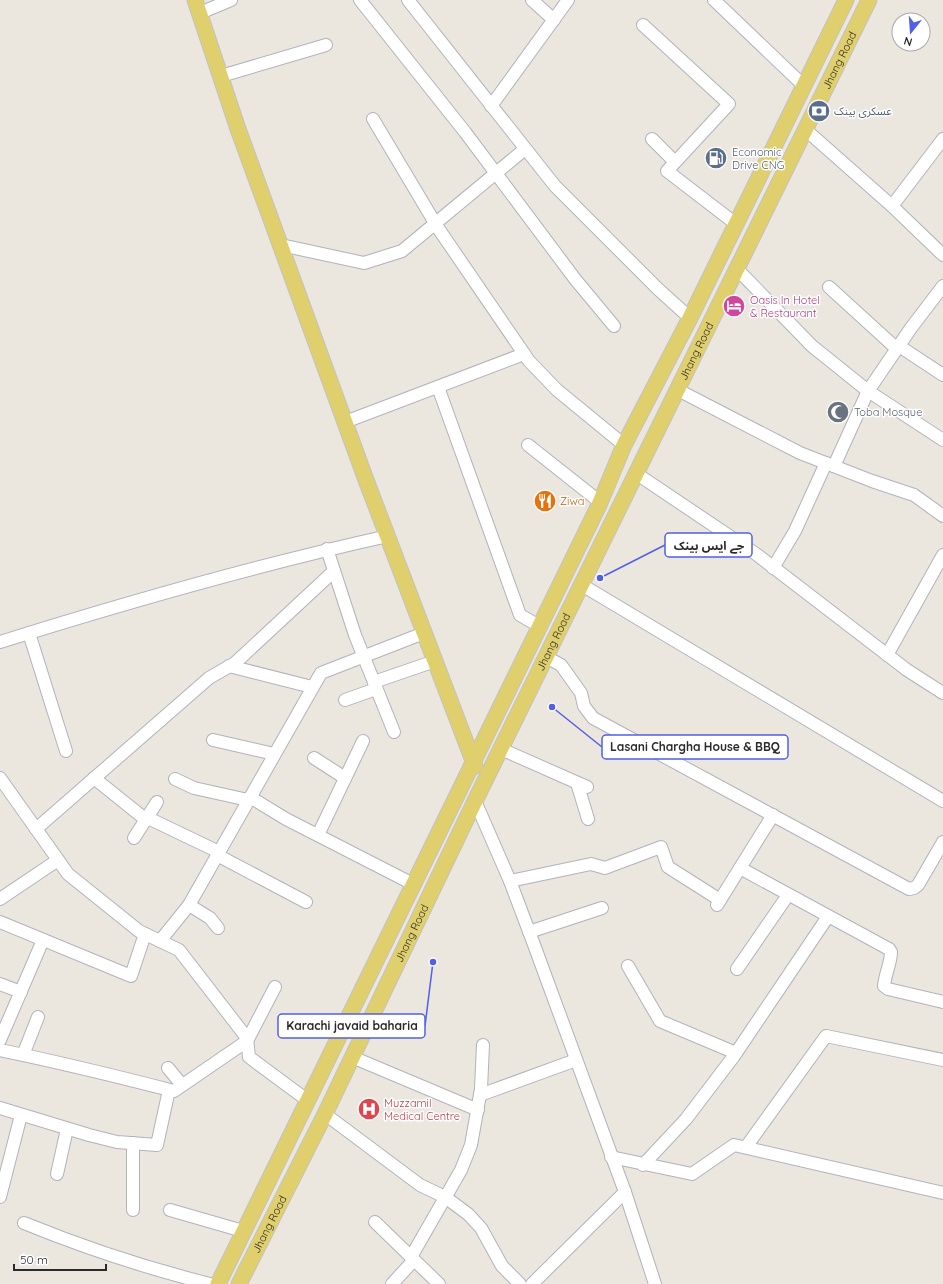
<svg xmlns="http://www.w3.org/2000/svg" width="943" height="1284" font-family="Quicksand,'Noto Sans Arabic',sans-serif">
  <rect width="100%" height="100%" fill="#ebe6de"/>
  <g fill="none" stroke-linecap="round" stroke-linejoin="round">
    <g stroke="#b1b3bc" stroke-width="14">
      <g id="minor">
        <path d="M360,0L465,132L575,279L614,326"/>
        <path d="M408,0L555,186L658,289L690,318"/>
        <path d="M532,0L554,20"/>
        <path d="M714,0L803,85"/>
        <path d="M200,13L231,0"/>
        <path d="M643,25L729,104L667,171L736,224"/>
        <path d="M221,76L326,45"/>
        <path d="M491,106L568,0"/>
        <path d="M373,119L438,228L529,361L557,390L624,445"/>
        <path d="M806,130L892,206L943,255"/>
        <path d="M652,139L675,162"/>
        <path d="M892,206L943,139"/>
        <path d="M281,245L364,263L402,251L525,149"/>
        <path d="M737,269L812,346L868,391L943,440"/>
        <path d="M829,287L897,349"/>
        <path d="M899,346L943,375"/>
        <path d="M438,387L520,615L539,626"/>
        <path d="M678,390L800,453L872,481L914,495L943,516"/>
        <path d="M345,422L524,354"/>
        <path d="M528,445L600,502"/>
        <path d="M834,466L868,391L911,328L943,286"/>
        <path d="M637,474L756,554L907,670L943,693"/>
        <path d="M327,549L355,635L394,732"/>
        <path d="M773,568L795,531L826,463"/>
        <path d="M582,585L943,801"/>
        <path d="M29,633L66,751"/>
        <path d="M0,642C128,602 257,565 388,536"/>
        <path d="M887,655L943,555"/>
        <path d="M546,657L561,665L581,693L584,706L593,718L909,889L914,888L918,885L943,842"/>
        <path d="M229,666L312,687"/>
        <path d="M374,682L435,661"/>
        <path d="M345,700L376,689"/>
        <path d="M213,740L274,754"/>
        <path d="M501,749L587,787"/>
        <path d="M314,758L345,778"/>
        <path d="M0,778L68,874L139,931L179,950L247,1038L249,1057L307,1100"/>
        <path d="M94,778L145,819"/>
        <path d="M175,779L194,788L248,800"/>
        <path d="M577,783L588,819"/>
        <path d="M250,797L286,819L413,884"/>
        <path d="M475,801L510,881L533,942L625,1192L655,1284"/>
        <path d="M146,817L219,852"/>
        <path d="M36,829L209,678L235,663L334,571"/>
        <path d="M318,835L363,741"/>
        <path d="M134,838L157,802"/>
        <path d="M217,855L306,902"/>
        <path d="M740,868L889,949L891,952C891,963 885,974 884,986L888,989L943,1002"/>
        <path d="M510,881L591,864L605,868L661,847L668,867L720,900"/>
        <path d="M0,899L58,860"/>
        <path d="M189,905L210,918L218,928"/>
        <path d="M717,905L773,815"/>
        <path d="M0,922L131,976L145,934"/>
        <path d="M529,932L602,908"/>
        <path d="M160,941L189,905L321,673L424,633"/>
        <path d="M628,966L660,1021L736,1053"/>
        <path d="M737,969L788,895"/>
        <path d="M0,984L21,992"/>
        <path d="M0,1040L43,940"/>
        <path d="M0,1050C58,1062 116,1076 174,1091L247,1041L275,987"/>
        <path d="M23,1055L38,1017"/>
        <path d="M352,1057L478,1110"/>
        <path d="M168,1068L182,1085"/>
        <path d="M480,1095L576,1060"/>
        <path d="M0,1108L89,1135L117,1142L157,1145L169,1090"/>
        <path d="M325,1114L420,1185L445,1197L468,1214L481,1228L502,1266L520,1284"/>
        <path d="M133,1143V1210"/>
        <path d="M746,1147L826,1036L943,1060"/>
        <path d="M611,1157L692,1174L734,1145L943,1193"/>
        <path d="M643,1165L686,1119L734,1056L827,918"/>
        <path d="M57,1174L67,1129"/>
        <path d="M0,1197L21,1115"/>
        <path d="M170,1210L243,1231"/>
        <path d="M375,1222L439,1284"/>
        <path d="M24,1223C85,1248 146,1268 210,1284"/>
        <path d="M411,1257L461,1170L471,1145L481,1089L483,1045"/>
        <path d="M392,1284L414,1260"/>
        <path d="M532,1284L625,1192"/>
      </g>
    </g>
    <g stroke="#c3c3c3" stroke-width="17">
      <g id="major">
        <path d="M195,0L238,129L366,480L475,766"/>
        <path d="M218,1284L599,505L624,445L690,318L846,0"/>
        <path id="s1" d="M239,1284L325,1114L475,801L869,0"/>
      </g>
    </g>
    <use href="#minor" stroke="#fff" stroke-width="12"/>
    <use href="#major" stroke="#e0cf6d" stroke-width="15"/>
  </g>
  <defs>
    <g id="bank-disc" transform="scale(1.15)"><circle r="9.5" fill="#5c6f8a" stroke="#fff"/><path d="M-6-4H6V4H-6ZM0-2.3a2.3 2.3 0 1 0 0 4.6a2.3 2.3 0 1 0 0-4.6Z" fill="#fff"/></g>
    <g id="fuel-disc" transform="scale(1.15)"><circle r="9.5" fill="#5c6f8a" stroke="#fff"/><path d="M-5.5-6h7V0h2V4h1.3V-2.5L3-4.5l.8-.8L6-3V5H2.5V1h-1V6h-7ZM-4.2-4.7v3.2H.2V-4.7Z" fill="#fff"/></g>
    <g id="hotel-disc" transform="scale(1.15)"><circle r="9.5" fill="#d1479c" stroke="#fff"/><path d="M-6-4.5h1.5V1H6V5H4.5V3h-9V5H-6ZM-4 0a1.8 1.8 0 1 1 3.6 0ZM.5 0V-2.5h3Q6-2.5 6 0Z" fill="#fff"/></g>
    <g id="mosque-disc" transform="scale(1.15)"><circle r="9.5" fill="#6b7280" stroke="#fff"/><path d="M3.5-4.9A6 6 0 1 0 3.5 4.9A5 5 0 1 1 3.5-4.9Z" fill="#fff"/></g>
    <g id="restaurant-disc" transform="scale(1.15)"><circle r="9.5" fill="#e8710a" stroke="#fff"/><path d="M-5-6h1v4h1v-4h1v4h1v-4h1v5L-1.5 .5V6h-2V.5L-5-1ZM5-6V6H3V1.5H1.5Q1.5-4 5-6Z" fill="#fff"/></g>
    <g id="hospital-disc" transform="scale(1.15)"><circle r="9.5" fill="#e0444e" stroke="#fff"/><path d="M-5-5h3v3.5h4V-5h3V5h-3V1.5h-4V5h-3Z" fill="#fff"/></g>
  </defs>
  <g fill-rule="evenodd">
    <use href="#bank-disc" x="819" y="111"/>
    <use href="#fuel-disc" x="716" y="158"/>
    <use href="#hotel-disc" x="734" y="306"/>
    <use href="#mosque-disc" x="838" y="412"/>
    <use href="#restaurant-disc" x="545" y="501"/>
    <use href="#hospital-disc" x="369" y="1109"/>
  </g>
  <g text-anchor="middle" stroke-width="3" stroke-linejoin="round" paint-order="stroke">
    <g font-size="11" fill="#2a2a2a" stroke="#fff">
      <text dy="4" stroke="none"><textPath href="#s1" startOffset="1363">Jhang Road</textPath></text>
      <text dy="4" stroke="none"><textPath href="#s1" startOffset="1039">Jhang Road</textPath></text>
      <text dy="4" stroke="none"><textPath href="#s1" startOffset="715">Jhang Road</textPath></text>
      <text dy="4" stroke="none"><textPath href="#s1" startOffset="391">Jhang Road</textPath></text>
      <text dy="4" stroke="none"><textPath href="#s1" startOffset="67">Jhang Road</textPath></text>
    </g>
    <g font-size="11" fill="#4e5e75" stroke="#fff" text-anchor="start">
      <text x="834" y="115">عسکری بینک</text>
      <text x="732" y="156">Economic<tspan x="732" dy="13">Drive CNG</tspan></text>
    </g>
    <g font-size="11" fill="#b23c85" stroke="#fff" text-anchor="start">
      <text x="750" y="304">Oasis In Hotel<tspan x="750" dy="13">&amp; Restaurant</tspan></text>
    </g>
    <g font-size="11" fill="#5b616d" stroke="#fff" text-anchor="start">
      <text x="854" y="416">Toba Mosque</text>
    </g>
    <g font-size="11" fill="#c56008" stroke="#fff" text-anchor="start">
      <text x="560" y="505">Ziwa</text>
    </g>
    <g font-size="11" fill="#be3a42" stroke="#fff" text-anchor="start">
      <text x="384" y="1107">Muzzamil<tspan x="384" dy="13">Medical Centre</tspan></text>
    </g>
  </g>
  <path fill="none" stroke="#5160e5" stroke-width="1.5" d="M600 578L665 545M552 707L602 747M433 962L425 1026"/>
  <g fill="#5160e5" stroke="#fff" stroke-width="1.5">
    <circle cx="600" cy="578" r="4"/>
    <circle cx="552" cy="707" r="4"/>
    <circle cx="433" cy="962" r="4"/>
  </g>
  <g fill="#fff" stroke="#5160e5" stroke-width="1.5">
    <rect x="665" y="533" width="87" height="24" rx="4"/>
    <rect x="602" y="735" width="186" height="24" rx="4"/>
    <rect x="278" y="1014" width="147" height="24" rx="4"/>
  </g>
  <g font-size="12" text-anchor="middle" font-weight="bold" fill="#2a2a2a">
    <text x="709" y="550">جے ایس بینک</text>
    <text x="695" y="751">Lasani Chargha House &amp; BBQ</text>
    <text x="352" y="1030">Karachi javaid baharia</text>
  </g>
  <g transform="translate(911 32) rotate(197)"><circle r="19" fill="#ffffff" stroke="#aaaaaa"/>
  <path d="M0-3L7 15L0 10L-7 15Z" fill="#5160e5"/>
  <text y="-6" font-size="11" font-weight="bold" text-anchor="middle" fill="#2a2a2a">N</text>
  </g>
  <path d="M14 1264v6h92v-6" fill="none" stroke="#2a2a2a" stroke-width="2"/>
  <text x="20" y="1264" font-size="12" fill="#2a2a2a" stroke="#ffffff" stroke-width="3" paint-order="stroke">50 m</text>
</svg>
